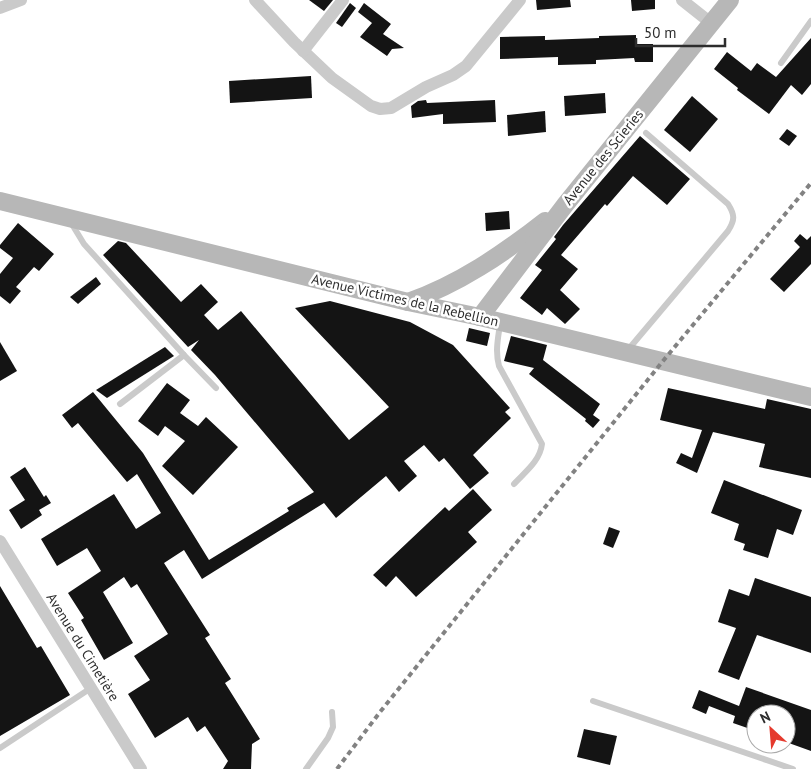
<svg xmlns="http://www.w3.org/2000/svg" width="811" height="769" font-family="'PT Sans',sans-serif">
  <rect width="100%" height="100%" fill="#fff"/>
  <g fill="#141414">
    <path d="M309,0H333L324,11Z"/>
    <path d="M536,0H570L571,7L537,10Z"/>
    <path d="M631,0H655V9L632,11Z"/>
    <path d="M350,3L356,8L342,27L336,23Z"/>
    <path d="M364,3L391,24L383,34L404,48L392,49L387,56L360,37L372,23L358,12Z"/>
    <path d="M636,35V44H653V62H635L634,58L596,60V64L558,65V57L500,59V37L545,36V40L599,38V36Z"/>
    <path d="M811,38V84L802,95L791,85L769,114L737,90L738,88L714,69L727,52L751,71L757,63L776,77Z"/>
    <path d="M311,76L312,98L230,103L229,81Z"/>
    <path d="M605,93L606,113L565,116L564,96Z"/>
    <path d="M692,96L718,119L690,152L664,130Z"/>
    <path d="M426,100L427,103L495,100L496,122L443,124V114L412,118L411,106L418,101Z"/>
    <path d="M545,111L546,132L508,136L507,115Z"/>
    <path d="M787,129L797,136L789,146L779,139Z"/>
    <path d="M640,136L690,179L667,205L633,176L607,206L605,204L561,255L578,269L560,290L580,309L565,324L547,308L542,315L520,298L542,270L535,265L556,239L554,237L563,225Z"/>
    <path d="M509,211L510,229L486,231L485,213Z"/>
    <path d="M18,223L54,254L39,271L34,267L16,287L21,291L10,304L0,296V274L13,258L0,248V245Z"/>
    <path d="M800,234L807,240L811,236V264L784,292L770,279L800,247L794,241Z"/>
    <path d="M118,241L126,243L181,302L201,284L218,302L204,315L218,330L241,311L349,440L389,407L295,308L330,301L410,322L453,345L510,408L505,412L511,418L473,455L489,473L470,489L444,458L439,462L424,445L404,461L417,476L399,492L386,476L336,518L324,503L202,579L184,550L164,563L210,635L205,638L231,679L225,683L260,739L252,744L251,769H223L228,761L205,726L197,732L188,717L155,738L128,694L150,680L134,656L168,634L137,584L131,588L124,577L103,592L133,643L104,660L81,620L84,618L68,593L101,571L87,548L57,566L41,539L114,494L136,529L161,513L137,474L127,482L78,423L72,428L62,415L93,392L143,453L209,560L289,511L287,508L314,492L215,375L191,350L199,340L188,347L103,255Z"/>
    <path d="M96,277L101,284L78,304L70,297Z"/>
    <path d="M469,328L490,333L487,346L466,341Z"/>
    <path d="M511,336L547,345L543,360L600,404L593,415L600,420L593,428L585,421L586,419L529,374L534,368L504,361Z"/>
    <path d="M0,342L17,371L0,381Z"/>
    <path d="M165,347L174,356L107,398L96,390Z"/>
    <path d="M167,383L190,400L180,413L198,426L206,417L238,447L193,495L162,466L185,441L165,426L158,436L138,421Z"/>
    <path d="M668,388L765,409L767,399L811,409V478L759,467L765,444L713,432L697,473L676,463L681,453L692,458L702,430L660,420Z"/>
    <path d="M25,467L44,497L46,495L51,503L39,510L42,515L21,529L9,510L25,500L10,477Z"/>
    <path d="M724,480L802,510L793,535L777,529L768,558L743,550L745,544L734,540L739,524L711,513Z"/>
    <path d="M473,489L492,510L468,532L477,542L416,597L396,576L386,587L373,575L445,507L449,511Z"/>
    <path d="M609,527L620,531L613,548L603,544Z"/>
    <path d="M755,578L811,597V653L757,635L739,680L718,672L736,628L718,622L729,589L749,596Z"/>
    <path d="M0,586L37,648L41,646L70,695L0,736Z"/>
    <path d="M746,687L811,710V751L786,742V714H756V731L733,723L735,716L709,706L706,714L692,708L699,690L739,706Z"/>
    <path d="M584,729L617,736L610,765L577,757Z"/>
  </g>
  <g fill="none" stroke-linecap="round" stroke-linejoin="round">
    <g stroke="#cacaca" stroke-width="6">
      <path d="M781,63L811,21"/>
      <path d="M70,221L84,244L184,355L216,388"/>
      <path d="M500,324C498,339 495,351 499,366L542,444C540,461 525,472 514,484"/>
      <path d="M627,351L728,231C735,220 735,215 728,204L646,133"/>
      <path d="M120,404L184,355"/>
      <path d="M593,701L793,769"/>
      <path d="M0,748L91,688"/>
      <path d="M306,769L328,738L333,727L332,712"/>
    </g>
    <g stroke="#cacaca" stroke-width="12">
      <path d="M255,0L294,42L332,78L371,106L380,109L391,108L426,87L453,75L466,66L520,0"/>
      <path d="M682,0L711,23"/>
      <path d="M0,8L21,0"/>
      <path d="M303,51L343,0"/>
      <path d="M0,541L141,769"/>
    </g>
    <g stroke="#b7b7b7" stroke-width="18">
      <path d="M0,201L408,302L480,317L811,397"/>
      <path d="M408,302C459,284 503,254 545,221"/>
      <path d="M480,317L565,205L730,0"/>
    </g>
    <path stroke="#828282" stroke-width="4" stroke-dasharray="5 4" stroke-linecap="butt" d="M337,769L380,712L663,361L811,183"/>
  </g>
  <g text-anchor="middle" stroke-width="5" stroke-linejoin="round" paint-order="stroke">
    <g font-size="14" fill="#2d2d2d" stroke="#fff">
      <text transform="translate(603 157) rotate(-51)" y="5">Avenue des Scieries</text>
      <text transform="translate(405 300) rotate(13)" y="5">Avenue Victimes de la Rebellion</text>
      <text transform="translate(83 647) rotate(58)" y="5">Avenue du Cimetière</text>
    </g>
  </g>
  <g transform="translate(771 729) rotate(334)"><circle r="24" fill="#ffffff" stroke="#ababab"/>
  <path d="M0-4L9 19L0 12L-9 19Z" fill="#e53a2d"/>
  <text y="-8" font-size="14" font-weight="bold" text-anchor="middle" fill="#2d2d2d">N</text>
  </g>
  <path d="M636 38v8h89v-8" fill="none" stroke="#2d2d2d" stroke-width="2.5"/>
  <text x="644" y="38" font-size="15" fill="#2d2d2d" stroke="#ffffff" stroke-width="4" paint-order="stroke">50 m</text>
</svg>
